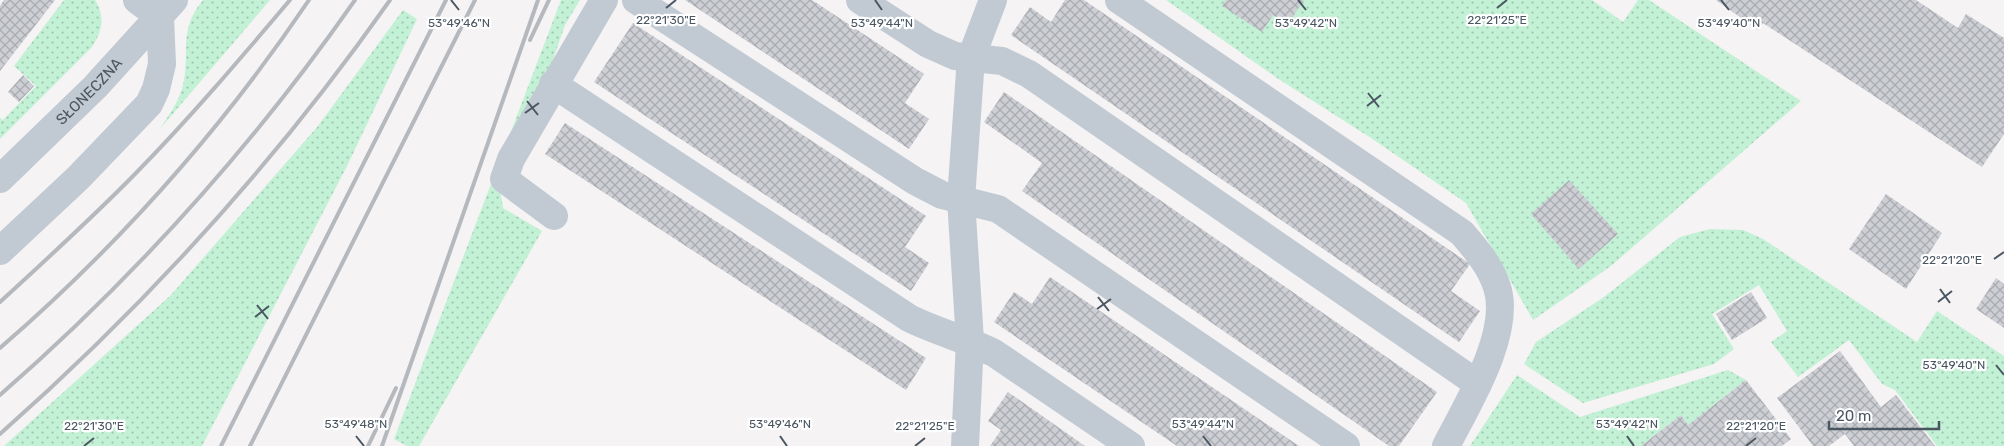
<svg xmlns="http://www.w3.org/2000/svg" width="2004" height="446" font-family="Rubik,sans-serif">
  <defs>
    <pattern id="grass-dots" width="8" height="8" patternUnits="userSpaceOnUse" patternTransform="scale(1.25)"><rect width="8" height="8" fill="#c3f1d5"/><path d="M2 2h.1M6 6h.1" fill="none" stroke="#a0c6b0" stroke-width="1.8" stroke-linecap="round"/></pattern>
    <pattern id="building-cross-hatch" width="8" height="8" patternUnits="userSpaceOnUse" patternTransform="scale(1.25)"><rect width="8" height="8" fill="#cdcfd5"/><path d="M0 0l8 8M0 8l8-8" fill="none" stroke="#a8abb0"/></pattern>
  </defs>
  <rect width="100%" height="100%" fill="#f5f3f3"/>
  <g fill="url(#grass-dots)">
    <path d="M64,0H95C105,16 103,31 92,47L0,139V118L3,120L36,86L14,66Z"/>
    <path d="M203,0H270L159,130C168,117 177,104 182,89C192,54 176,33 203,0Z"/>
    <path d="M561,0H580L565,25L538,103L498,176L503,208L542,231L419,446H407L394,439Z"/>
    <path d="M1166,0H1592L1623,22L1638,0H1649L1801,101L1611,266L1533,320L1466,203L1371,138L1277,78Z"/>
    <path d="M403,10L417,19L347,166L202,446H4L171,295L318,126Z"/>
    <path d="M1710,229L1743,230L1763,239L1917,342L1937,311L2004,356V446H1937L1895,390L1882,384L1849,340L1798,377L1771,342L1787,331L1759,285L1712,314L1734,349L1714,364L1583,403L1524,364L1536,342L1604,297L1680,237Z"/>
    <path d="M1728,370L1746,380L1688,425L1681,415L1641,446H1470L1517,375L1580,417Z"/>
  </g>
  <g fill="url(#building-cross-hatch)">
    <path d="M4,0H55L0,71V6Z"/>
    <path d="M685,0H812L924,74L905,103L929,119L909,149Z"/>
    <path d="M1065,0H1084L1470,264L1451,291L1480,311L1459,342L1011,35L1030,7L1051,22Z"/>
    <path d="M1226,0H1304L1288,24L1273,15L1262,32L1222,6Z"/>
    <path d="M1716,0H1916L1958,28L1966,14L2004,38V134L1982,167L1763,23L1758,30Z"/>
    <path d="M633,23L926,216L905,247L929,263L911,291L594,82Z"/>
    <path d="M23,75L34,86L19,102L8,92Z"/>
    <path d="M1004,92L1437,392L1399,446H1389L1022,191L1042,163L984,122Z"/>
    <path d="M565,123L926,358L906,390L545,154Z"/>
    <path d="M1569,180L1618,234L1579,269L1531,214Z"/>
    <path d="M1886,194L1942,233L1906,289L1849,249Z"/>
    <path d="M1050,277L1299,446H1177L994,322L1014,292L1032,304Z"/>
    <path d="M1996,278L2004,284V328L1976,309Z"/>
    <path d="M1751,292L1767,318L1732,340L1716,314Z"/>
    <path d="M1840,351L1881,407L1896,395L1935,446H1854L1845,434L1829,446H1813L1777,398Z"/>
    <path d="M1746,380L1791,439L1782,446H1641L1681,415L1688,425Z"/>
    <path d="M1008,392L1085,446H990L1001,430L988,421Z"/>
  </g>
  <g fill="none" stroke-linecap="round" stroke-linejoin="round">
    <g stroke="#c1cad2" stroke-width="28">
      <path d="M636,0L915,181L942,195L998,209L1346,446"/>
      <path d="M860,0L928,44L955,56L1002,61L1029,74L1478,384"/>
      <path d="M1119,0L1462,233C1476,250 1490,265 1497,287C1512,333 1467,405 1446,446"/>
      <path d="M553,84L909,318C937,332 966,339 994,353L1131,446"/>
      <path id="s1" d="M0,179L95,87L174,0"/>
      <path d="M554,216L504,179L511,159L604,0"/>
      <path d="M0,251L78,178L149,104L156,89L162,64L160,17L137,0"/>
      <path d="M965,446L970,341L961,199L971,58L993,0"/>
    </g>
    <g stroke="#b5b8bd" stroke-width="4">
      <path d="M530,40L549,0"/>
      <path d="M0,302C46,260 92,218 135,174C190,118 240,59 290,0"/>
      <path d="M0,348C118,246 222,129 309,0"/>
      <path d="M0,395C134,278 253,146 355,0"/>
      <path d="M0,434C147,304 277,161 390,0"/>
      <path d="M221,446L446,0"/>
      <path d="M250,446L475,0"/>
      <path d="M368,446L396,388"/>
      <path d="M382,446L538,0"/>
    </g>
  </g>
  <path fill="none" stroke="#4a5661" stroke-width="2" d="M451,0L459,10M875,0L882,10M1298,0L1306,10M1721,0L1729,10M666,8L676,0M1497,8L1507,0M1368,93L1379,107M527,101L538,115M1367,106L1381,95M525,113L539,103M1994,259L2004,252M1940,289L1950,303M1098,297L1109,311M1938,302L1952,291M257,305L268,319M1097,309L1111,299M255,317L269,306M1996,365L2004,375M356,436L364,446M780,436L787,446M1203,436L1211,446M1627,436L1634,446M84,446L94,438M915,446L925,438M1746,446L1756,438"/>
  <g text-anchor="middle" stroke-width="4.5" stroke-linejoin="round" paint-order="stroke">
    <g font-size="15" fill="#4a5661" stroke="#fff">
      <text dy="5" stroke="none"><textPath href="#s1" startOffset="125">SŁONECZNA</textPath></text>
    </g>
  </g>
  <g font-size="12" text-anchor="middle" fill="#4a5661" stroke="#fff" stroke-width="4.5" stroke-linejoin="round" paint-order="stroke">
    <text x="666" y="24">22°21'30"E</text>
    <text x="1497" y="24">22°21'25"E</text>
    <text x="459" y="27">53°49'46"N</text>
    <text x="882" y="27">53°49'44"N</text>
    <text x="1306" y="27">53°49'42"N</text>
    <text x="1729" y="27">53°49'40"N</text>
    <text x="1952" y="264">22°21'20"E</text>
    <text x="1954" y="369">53°49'40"N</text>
    <text x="356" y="428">53°49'48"N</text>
    <text x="780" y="428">53°49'46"N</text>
    <text x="1203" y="428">53°49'44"N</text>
    <text x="1627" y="428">53°49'42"N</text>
    <text x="94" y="430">22°21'30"E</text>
    <text x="925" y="430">22°21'25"E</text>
    <text x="1756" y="430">22°21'20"E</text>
  </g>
  <path d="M1829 421v8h110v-8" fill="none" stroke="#4a5661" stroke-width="2.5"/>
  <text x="1836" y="421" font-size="15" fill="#4a5661" stroke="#ffffff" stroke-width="4" paint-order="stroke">20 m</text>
</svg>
